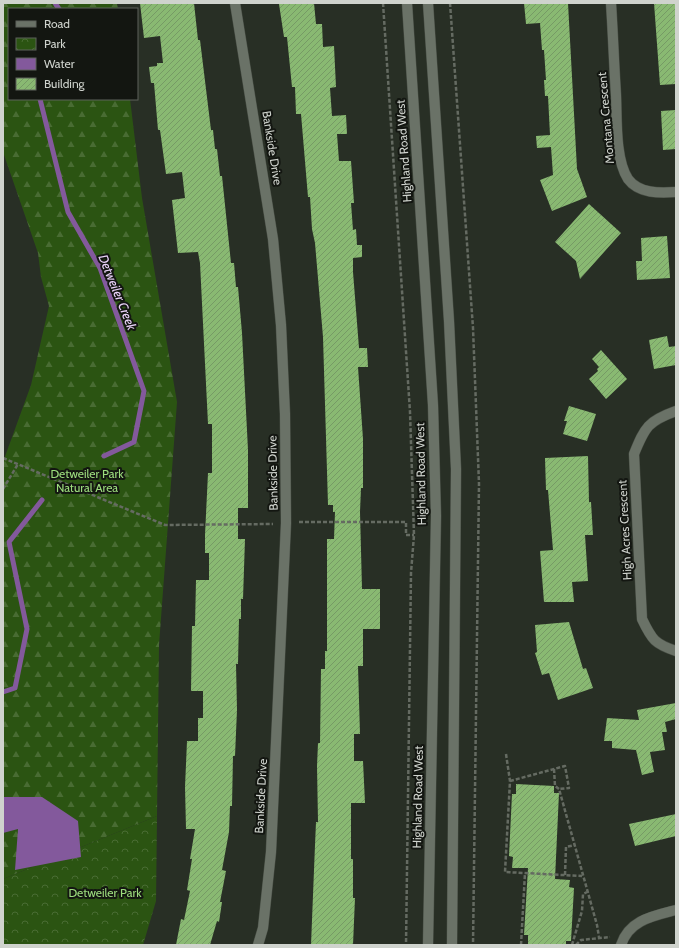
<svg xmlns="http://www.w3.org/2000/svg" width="679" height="948" font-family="Cabin,sans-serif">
  <defs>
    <pattern id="forest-firs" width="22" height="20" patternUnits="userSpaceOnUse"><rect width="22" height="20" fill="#2b5412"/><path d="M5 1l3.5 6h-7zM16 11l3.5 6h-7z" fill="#496c33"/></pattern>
    <pattern id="park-crowns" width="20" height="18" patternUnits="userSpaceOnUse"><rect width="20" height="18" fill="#2b5412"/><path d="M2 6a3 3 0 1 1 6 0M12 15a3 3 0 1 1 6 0" fill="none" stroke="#496c33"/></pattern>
    <pattern id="building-hatch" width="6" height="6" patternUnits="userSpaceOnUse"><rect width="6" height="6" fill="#89b972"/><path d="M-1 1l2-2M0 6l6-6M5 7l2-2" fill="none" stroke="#769a65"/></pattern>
  </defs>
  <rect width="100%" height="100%" fill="#282f25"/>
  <path fill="url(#forest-firs)" d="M3,3H117L118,9H9V99H130L142,198L177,402L159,645L157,816L3,879V462L31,385L49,306L41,277L38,253L3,152Z"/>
  <path fill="url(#park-crowns)" d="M157,816L156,901L143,945H3V879Z"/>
  <path fill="#83599c" d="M3,797H42L78,821L81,857L15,870L18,829L3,833Z"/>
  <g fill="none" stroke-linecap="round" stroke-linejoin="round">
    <g stroke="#83599c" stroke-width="5">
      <path d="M55,3L59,9"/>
      <path d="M40,99L68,212L100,268L144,391L134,442L104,456"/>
      <path d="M3,692L15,688L27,629L9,542L42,500"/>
    </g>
  </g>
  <g fill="url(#building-hatch)">
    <path d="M140,3H194L198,40H200L211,130H213L215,149H217L220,176H222L231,263H234L236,287H238L242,333L248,450V508H238V539H245L243,599H241V619H239L238,664H236L237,710L235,756H233L232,806H230L229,832L222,870L226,871L220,902H222L219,922L217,921L210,945H176L181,919L184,920L190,891L187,890L192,859H190L195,829H186L185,787L187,741H198V718H203V691H191L192,626H195L196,580H209V553H205V535L208,473H212V424H208L200,263L198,252L178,253L172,200L185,198L182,172L166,174L160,130H158L154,83H151L149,67L157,66V63H163L160,36L144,38Z"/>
    <path d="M314,3L316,24H322L323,47L334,46L336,87L330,88L332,116L346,115L347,134H337L339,161H351L354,203H351L353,230L356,229L357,245H362V257L353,258V272L359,348H367L368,367H358L363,439V488H361L360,512L362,589H380V629H363V666H358L360,734H354V761H363L365,803H351V859H353V898H355L353,945H311L315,845L316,822H318L317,766L318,743H320L321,669H325V651H327V539H334L335,512H333V505H328L323,337L315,243L312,229L310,197H308L301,114H296L295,87H292L287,37H284L279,4Z"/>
    <path d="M524,3H568L577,169L587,197L552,211L540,180L553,175L551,147L537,148L536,136L550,135L548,96H545L544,80H546L544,50H542L540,23L526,24Z"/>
    <path d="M654,3H676V84L660,85Z"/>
    <path d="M676,110V149L663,150L661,111Z"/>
    <path d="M589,204L621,233L580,279L576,261L555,242Z"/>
    <path d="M667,236L670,278L637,280L636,261H642L641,238Z"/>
    <path d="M667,336L669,347L676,346V365L654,369L649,340Z"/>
    <path d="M601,350L627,379L606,399L589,379L598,371L597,369L599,367L592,359Z"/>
    <path d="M569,406L596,414L587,441L563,434L567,421H564Z"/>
    <path d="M588,456L589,502H591L593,535H585L588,581L572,582L574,602H544L540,551L553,550L548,490H546L545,458Z"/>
    <path d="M569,622L583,669L586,668L593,688L558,700L549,673L542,675L535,653L537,652L535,625Z"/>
    <path d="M676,703V719L665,722L667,732H662L665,750L650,752L654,772L642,775L636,750L612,748V741H604L607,718L639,720L637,710Z"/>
    <path d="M516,784L554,786V793H559L555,879L570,880L569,887L574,888L571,941H566V945H528V935H524L528,868H512L513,857L509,856L512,794H516Z"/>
    <path d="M676,814V836L635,846L629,824Z"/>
  </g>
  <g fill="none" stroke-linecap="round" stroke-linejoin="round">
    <g stroke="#464c43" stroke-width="11">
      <g id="minor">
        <path d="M235,3L273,239L281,325L285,414L286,523L271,852L263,928L258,945"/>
        <path d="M611,3C613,34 614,64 616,95C617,119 615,159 628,179C639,194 660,193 676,192"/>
        <path d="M676,411C648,421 645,427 634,454L642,619C652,640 655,644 676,651"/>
        <path d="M621,945C629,920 653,916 676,910"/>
      </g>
    </g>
    <g stroke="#464c43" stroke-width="11">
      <g id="secondary">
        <path d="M407,3L433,405L436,516L428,945"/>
        <path d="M428,3L449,321L456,469L452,945"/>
      </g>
    </g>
    <g stroke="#656b62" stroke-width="2.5" stroke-dasharray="4 2" stroke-linecap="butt">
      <path d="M383,3L410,412L414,535L411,573L406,945"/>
      <path d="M450,3L473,328L479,484L473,945"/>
      <path d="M3,458L165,525L273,524"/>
      <path d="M3,489L18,464"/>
      <path d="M299,522H406V535H414"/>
      <path d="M506,754L510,781L505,872L582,876"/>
      <path d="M554,769L555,786L559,789L597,925L599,937"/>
      <path d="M510,781L565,766L569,788L559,789"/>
      <path d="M565,875L566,847L575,845"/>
      <path d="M521,945L525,873"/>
      <path d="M572,945L582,911L583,894L587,892"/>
      <path d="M576,945L581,940L610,937"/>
    </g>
    <use href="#minor" stroke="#6a7267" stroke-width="10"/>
    <use href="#secondary" stroke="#6a7267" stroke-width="10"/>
  </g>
  <g text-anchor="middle" stroke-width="4" stroke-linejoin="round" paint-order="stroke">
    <g font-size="12" fill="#cfd3cd" stroke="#131611">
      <text transform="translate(606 118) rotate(-95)" y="4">Montana Crescent</text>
      <text transform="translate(272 148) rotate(81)" y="4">Bankside Drive</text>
      <text transform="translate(404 151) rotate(-94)" y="4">Highland Road West</text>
      <text transform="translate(273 473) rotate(-91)" y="4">Bankside Drive</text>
      <text transform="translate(421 474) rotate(-91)" y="4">Highland Road West</text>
      <text transform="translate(625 530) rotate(-93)" y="4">High Acres Crescent</text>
      <text transform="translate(261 796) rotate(-87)" y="4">Bankside Drive</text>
      <text transform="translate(418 797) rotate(-89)" y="4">Highland Road West</text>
    </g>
    <g font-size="12" fill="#9cdc7d" stroke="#131611">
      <text x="87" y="478">Detweiler Park<tspan x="87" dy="14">Natural Area</tspan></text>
      <text x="105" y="897">Detweiler Park</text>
    </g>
    <g font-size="13" font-style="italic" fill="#e9d2f8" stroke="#131611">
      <text transform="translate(118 292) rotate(68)" y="5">Detweiler Creek</text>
    </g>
  </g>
  <rect width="679" height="948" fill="none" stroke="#cfd3cd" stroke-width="8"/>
  <rect x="8" y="8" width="130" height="92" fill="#131611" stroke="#5e625c"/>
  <rect x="16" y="21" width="20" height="6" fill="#6a7267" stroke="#5e625c"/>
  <text x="44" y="28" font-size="12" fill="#cfd3cd">Road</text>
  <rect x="16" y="38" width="20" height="12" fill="url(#park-crowns)" stroke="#5e625c"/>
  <text x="44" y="48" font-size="12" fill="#cfd3cd">Park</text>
  <rect x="16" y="58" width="20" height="12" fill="#83599c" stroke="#5e625c"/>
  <text x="44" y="68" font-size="12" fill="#cfd3cd">Water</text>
  <rect x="16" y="78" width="20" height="12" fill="url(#building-hatch)" stroke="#5e625c"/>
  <text x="44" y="88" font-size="12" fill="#cfd3cd">Building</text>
</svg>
